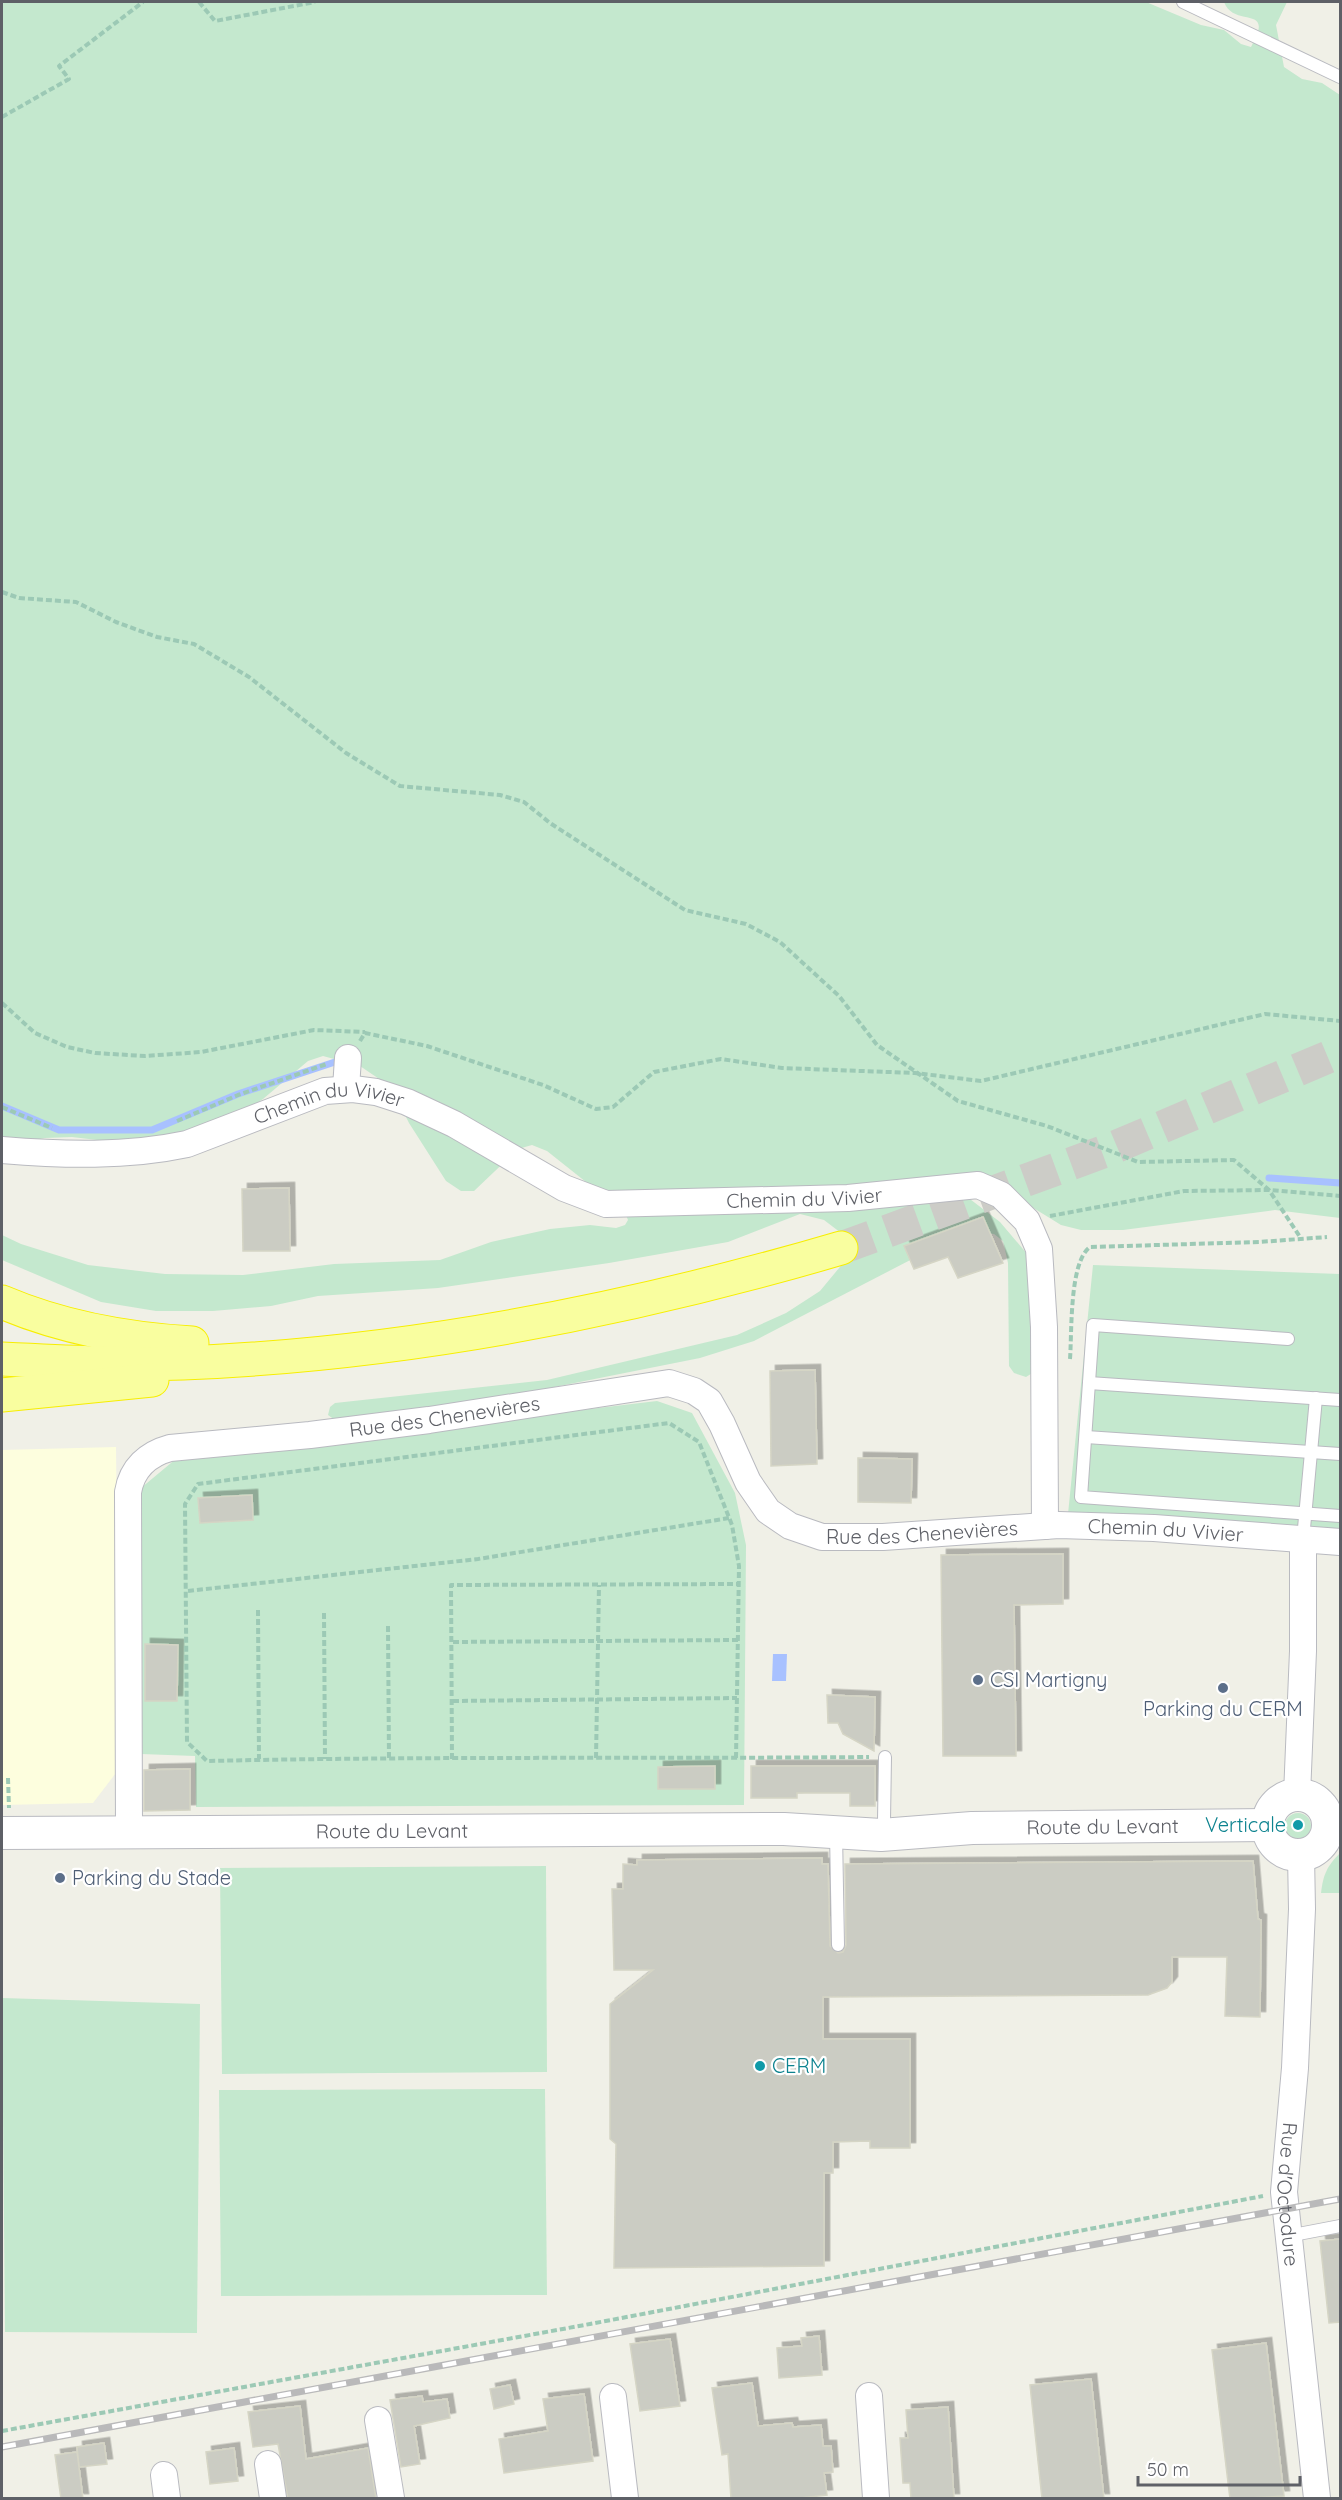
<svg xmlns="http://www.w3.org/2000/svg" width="1342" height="2500" font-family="Quicksand,sans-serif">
  <defs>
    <filter id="shadow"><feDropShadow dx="5.5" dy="-5.5" stdDeviation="0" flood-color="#0004"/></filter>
  </defs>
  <rect width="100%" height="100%" fill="#f0f0e7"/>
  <path fill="#fdfede" d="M116,1447L119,1769L93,1803L2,1805V1450Z"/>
  <g fill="#c4e8ce">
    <path d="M2,2H1146L1201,25L1224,30L1241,44L1251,47C1276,3 1234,29 1224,2H1287L1276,25L1284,67L1302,79L1322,83L1340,95V1218L1275,1210L1123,1230H1081L1061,1225L975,1172L965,1174L962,1193L1000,1222L1028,1255L1034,1372L1026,1377L1014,1373L1009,1366L1008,1263L1003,1241L994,1234L976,1232L947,1241L754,1341L700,1358L489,1400L335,1420L328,1415L330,1407L335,1403L547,1380L737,1335L786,1313L820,1291L849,1256L845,1236L824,1220L800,1214L728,1242L609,1263L438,1288L318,1296L271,1306L213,1311H156L101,1302L2,1260V1235L21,1244L88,1265L165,1274L243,1275L334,1264L440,1260L491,1242L550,1229L590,1225L616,1228L625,1225L628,1220L625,1213L547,1151L532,1145L518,1149L474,1191H461L446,1181L409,1123L391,1087L360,1066L323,1056L308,1061L263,1099L229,1121L190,1135L114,1142L72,1137L45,1138L20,1143L2,1140Z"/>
    <path d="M1093,1265L1340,1274V1532L1068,1514Z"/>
    <path d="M657,1401L692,1413L735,1493L746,1545L744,1805L196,1807L195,1756L141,1754V1488L177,1458Z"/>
    <circle cx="1298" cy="1826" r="13"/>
    <path d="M1340,1853V1893H1321C1323,1875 1327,1866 1340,1853Z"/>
    <path d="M546,1866L547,2072L222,2074L220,1868Z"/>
    <path d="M2,1998L200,2004L197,2333L5,2332Z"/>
    <path d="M545,2089L547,2295L221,2296L219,2090Z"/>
  </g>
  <path fill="#a8c1ff" d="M773,1654H787L786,1681H772Z"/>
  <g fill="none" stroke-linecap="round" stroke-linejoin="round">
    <g stroke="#a8c1ff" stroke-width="7">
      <path d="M2,1106L59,1130H152L238,1094L341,1060"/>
      <path d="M1269,1178L1340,1183"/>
    </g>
  </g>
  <g fill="#cbccc3" stroke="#d5d5c5" stroke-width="1.5" filter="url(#shadow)">
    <path d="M289,1188L290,1251H243L242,1189Z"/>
    <path d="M983,1217L1003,1263L958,1278L948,1257L914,1269L904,1246Z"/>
    <path d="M815,1370L817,1464L771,1466L770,1371Z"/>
    <path d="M858,1458L912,1459L911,1503L858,1502Z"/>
    <path d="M252,1495L253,1520L200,1523L198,1498Z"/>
    <path d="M1063,1554V1604L1014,1605L1016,1756H943L941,1555Z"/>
    <path d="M145,1644L178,1645L177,1701H145Z"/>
    <path d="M827,1695L875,1697L874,1751L843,1734L838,1723H828Z"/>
    <path d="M715,1766V1789H658V1767Z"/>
    <path d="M751,1766H875V1806H850V1793H797V1798H751Z"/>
    <path d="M190,1769V1810L144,1811V1770Z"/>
    <path d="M822,1858V1864H828L830,1946L838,1953L843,1952L846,1945L845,1864L1253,1861L1258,1919L1261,1920L1260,2017L1225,2016L1227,1957H1172V1982L1167,1988L1148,1995L823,1997V2039H910V2148H870V2141L833,2142V2173H824V2266L614,2268L616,2144L610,2139V2004L653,1970H614L612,1889H623V1864L637,1865V1860Z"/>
    <path d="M1341,2239V2322L1329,2323L1320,2241Z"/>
    <path d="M819,2336L822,2375L779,2378L777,2348L802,2346L801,2338Z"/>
    <path d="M670,2339L680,2406L640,2411L630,2344Z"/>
    <path d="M1266,2343L1284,2496L1230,2499L1212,2350Z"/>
    <path d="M1091,2379L1104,2499H1042L1030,2385Z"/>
    <path d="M752,2383L758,2426L792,2423L793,2427L821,2425L823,2446H831L833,2472L824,2473L827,2495L791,2499H731L728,2454L722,2455L712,2388Z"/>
    <path d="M510,2385L514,2404L494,2409L490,2389Z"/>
    <path d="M584,2394L593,2461L504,2473L499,2439L548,2431L543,2399Z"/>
    <path d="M422,2396L423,2402L447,2399L450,2418L414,2426L420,2464L401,2467L390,2400Z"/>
    <path d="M300,2406L306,2459L368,2448L376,2499H288L278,2444L253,2447L248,2412Z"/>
    <path d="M948,2407L954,2499H911L910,2483H903L900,2438H908L906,2410Z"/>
    <path d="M104,2443L107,2464L79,2467L77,2447Z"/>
    <path d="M234,2448L238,2481L210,2484L206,2452Z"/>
    <path d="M77,2452L83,2499H61L55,2455Z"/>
  </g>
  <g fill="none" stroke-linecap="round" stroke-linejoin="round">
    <path stroke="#ccccc7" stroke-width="33" stroke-dasharray="33 16" stroke-linecap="butt" d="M841,1248L1103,1152L1340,1052"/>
    <g stroke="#b9bac0" stroke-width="14">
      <g id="service">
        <path d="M1183,2L1340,77"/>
        <path d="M1288,1339L1093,1325L1081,1497L1340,1516"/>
        <path d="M1089,1383L1340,1400"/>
        <path d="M1086,1437L1340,1454"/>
        <path d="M1303,1539L1316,1398"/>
        <path d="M884,1821L885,1757"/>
        <path d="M836,1832L838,1945"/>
        <path d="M1288,2236L1340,2226"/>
      </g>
    </g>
    <g stroke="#b9bac0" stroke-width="28">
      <g id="minor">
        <path d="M346,1088L348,1058"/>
        <path id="s1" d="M2,1150C63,1155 126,1157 187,1144L325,1091L353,1089L376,1092L407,1102L454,1124L564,1188L606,1204L848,1198L978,1185L1001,1195L1027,1221L1039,1249L1044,1327L1045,1526"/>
        <path d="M1297,1795L1303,1651V1539"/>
        <path id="s2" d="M129,1832L128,1492C132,1468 148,1454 170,1448L310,1435L429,1420L669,1383L694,1391L709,1401L722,1424L748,1482L768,1511L790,1526L822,1537H883L1059,1525L1154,1528L1340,1542"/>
        <path id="s3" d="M1301,1855L1302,1909L1295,2068L1284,2192L1317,2498"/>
        <path d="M869,2396L876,2498"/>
        <path d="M613,2397L625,2498"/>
        <path d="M378,2420L391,2498"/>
        <path d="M268,2464L273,2498"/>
        <path d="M164,2475L167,2498"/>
      </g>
    </g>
    <g stroke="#b9bac0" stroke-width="34">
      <g id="tertiary">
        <circle cx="1298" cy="1825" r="30"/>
        <path id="s4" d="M2,1833L784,1829L881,1835L972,1828L1268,1825"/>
      </g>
    </g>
    <g stroke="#f7ee00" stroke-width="35">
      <g id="trunk">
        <path d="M2,1302C63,1328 125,1339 192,1343"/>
        <path d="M2,1359C62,1362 122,1365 183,1363C407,1354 627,1311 841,1248"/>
        <path d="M2,1395L152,1380"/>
      </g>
    </g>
    <g stroke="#9cc9b5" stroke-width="4" stroke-dasharray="6 3" stroke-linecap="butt">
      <path d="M199,2L215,21L315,2"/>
      <path d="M2,117L69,79L59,66L143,2"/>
      <path d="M2,592L19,598L76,602L116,622L157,637L194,644L249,677L346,753L400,786L500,795L524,802L550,823L685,910L746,924L780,942L839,996L877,1045L958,1101L1047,1126L1138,1162L1234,1160L1269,1190L1300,1237"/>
      <path d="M2,1003L35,1033L67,1047L95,1053L145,1056L201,1052L314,1030L365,1032"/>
      <path d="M360,1041L365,1033L427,1046L543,1085L596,1109L613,1107L654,1072L721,1059L782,1068L915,1073L981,1081L1265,1014L1340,1021"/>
      <path d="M2,1107L52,1128"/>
      <path d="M177,1121L238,1095L327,1064"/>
      <path d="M1050,1216L1184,1191L1269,1190L1340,1196"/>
      <path d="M1070,1359C1072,1333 1069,1262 1090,1247L1259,1242L1327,1237"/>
      <path d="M188,1591L478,1559L729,1518"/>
      <path d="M258,1610L259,1759"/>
      <path d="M324,1613L325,1759"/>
      <path d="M388,1626L389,1759"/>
      <path d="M453,1642L738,1640"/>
      <path d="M453,1701L737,1698"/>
      <path d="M596,1758L599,1585"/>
      <path d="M736,1758L739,1566L732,1525L699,1442L669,1423L198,1484L185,1504L187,1742L207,1761C428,1756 648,1759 869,1757"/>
      <path d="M452,1759L451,1585L739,1584"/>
      <path d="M8,1778L9,1808"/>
      <path d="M2,2431L590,2324L1263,2196"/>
    </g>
    <use href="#service" stroke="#fff" stroke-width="12"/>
    <use href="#minor" stroke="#fff" stroke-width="26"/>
    <use href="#tertiary" stroke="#fff" stroke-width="32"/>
    <use href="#trunk" stroke="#f9fe9f" stroke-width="33"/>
    <g stroke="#b9b9ba" stroke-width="7">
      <path id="rail" d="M2,2447L1340,2199"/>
    </g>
    <use href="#rail" stroke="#fff" stroke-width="4.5" stroke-dasharray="14" stroke-linecap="butt"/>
  </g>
  <g fill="#5c6f8a" stroke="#fff" stroke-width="2">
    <circle cx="978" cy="1680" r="6"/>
    <circle cx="1223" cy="1688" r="6"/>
    <circle cx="60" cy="1878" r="6"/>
  </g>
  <g fill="#0f9aa8" stroke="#fff" stroke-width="2">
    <circle cx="1298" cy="1825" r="6"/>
    <circle cx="760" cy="2066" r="6"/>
  </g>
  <g text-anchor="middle" stroke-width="4.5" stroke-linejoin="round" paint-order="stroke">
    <g font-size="20" fill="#5e6067" stroke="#fff">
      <text dy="7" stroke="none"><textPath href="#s1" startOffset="336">Chemin du Vivier</textPath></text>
      <text dy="7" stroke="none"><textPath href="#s1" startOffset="840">Chemin du Vivier</textPath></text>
      <text dy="7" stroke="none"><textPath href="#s2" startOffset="681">Rue des Chenevières</textPath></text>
      <text dy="7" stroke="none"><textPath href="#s2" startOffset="1482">Chemin du Vivier</textPath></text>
      <text dy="7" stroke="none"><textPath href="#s2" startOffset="1238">Rue des Chenevières</textPath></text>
      <text dy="7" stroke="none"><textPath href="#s4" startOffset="1101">Route du Levant</textPath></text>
      <text dy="7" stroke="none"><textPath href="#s4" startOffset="390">Route du Levant</textPath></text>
      <text dy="7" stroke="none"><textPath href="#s3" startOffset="340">Rue d'Octodure</textPath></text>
    </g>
    <g font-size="20" fill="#4e5e75" stroke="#fff" text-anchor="start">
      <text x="990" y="1687">CSI Martigny</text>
      <text x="1223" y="1716" text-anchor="middle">Parking du CERM</text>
      <text x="72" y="1885">Parking du Stade</text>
    </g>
    <g font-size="20" fill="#0d838f" stroke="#fff" text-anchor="end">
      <text x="1286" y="1832">Verticale</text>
      <text x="772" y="2073" text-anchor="start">CERM</text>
    </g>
  </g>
  <rect width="1342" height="2500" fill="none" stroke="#5e6067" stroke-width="6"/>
  <path d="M1138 2476v9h162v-9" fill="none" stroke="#5e6067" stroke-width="3"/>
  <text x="1147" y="2476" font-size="18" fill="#5e6067" stroke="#ffffff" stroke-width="4.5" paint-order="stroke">50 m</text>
</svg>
